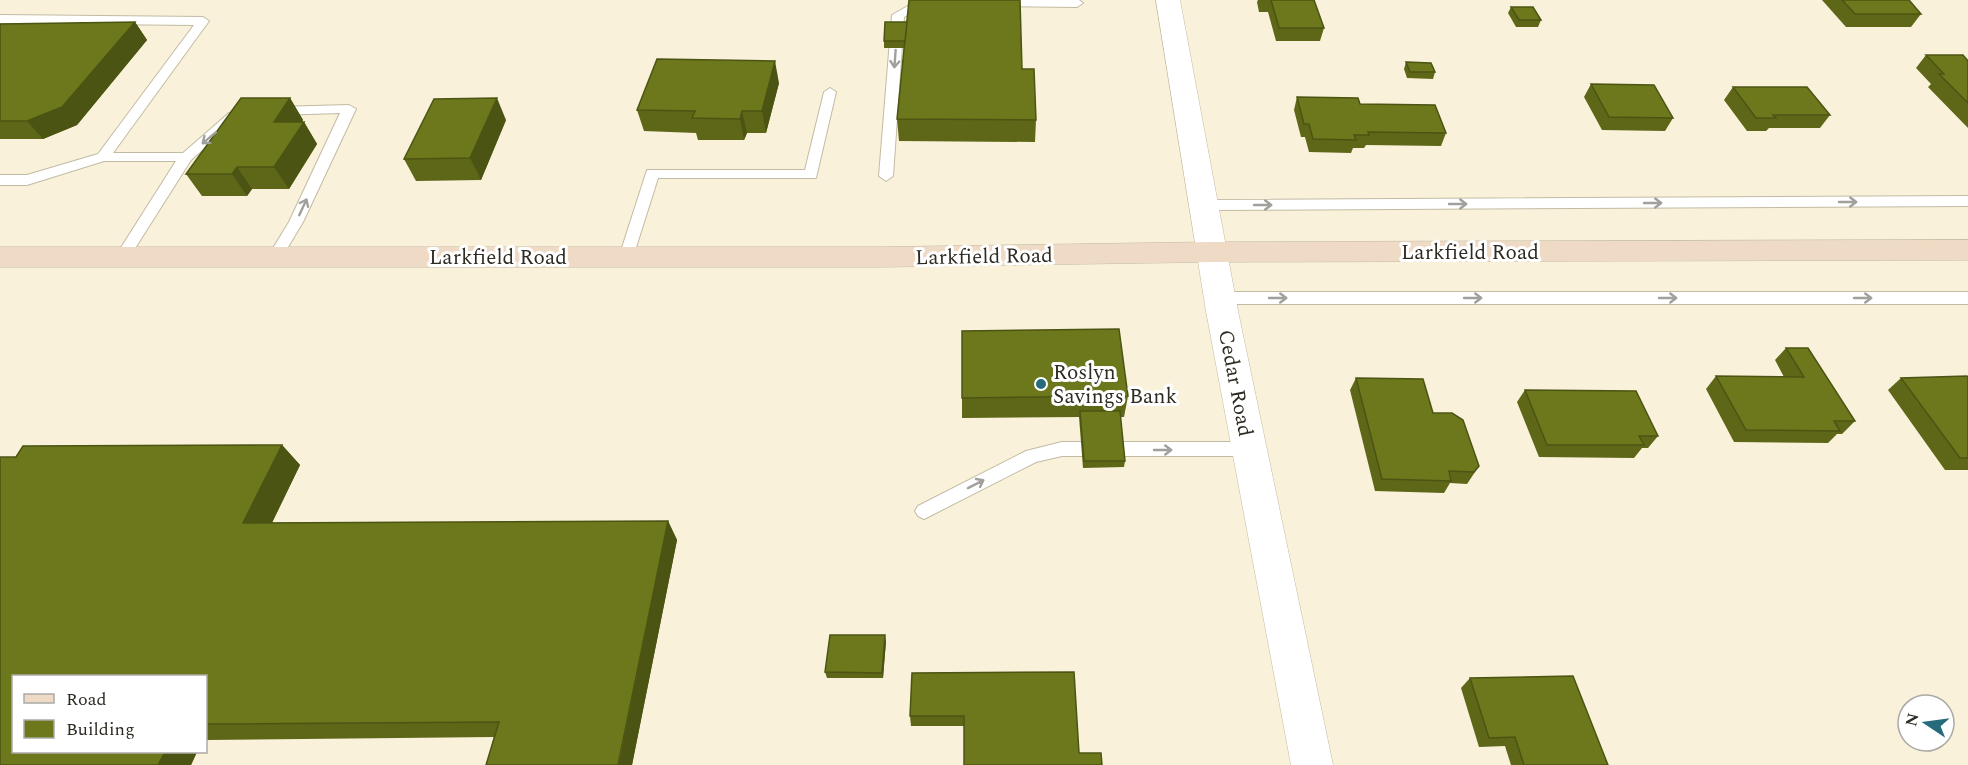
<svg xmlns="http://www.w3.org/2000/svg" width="1968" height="765" font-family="Spectral,serif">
  <rect width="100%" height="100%" fill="#f9f1d9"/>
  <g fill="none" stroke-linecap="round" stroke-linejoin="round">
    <g stroke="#c2bba4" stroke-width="2">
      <g id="service">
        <path d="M930,0L934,2V6L920,8L904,17L893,176L886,181L879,176L892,15L913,3Z"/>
        <path d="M997,0H1079L1083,3L1077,7L993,6L991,4Z"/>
        <path d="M0,15L203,17L209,21L113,153H183L229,113L234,112L241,116L191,160L127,261L122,262L115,257L176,161H104L27,185H0V175H27L98,154L194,25L0,23Z"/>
        <path d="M830,88L836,92L816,178H658L633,257L626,262L621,261L619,257L647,170H805L824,92Z"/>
        <path d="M349,105L356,109L303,222L279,262H269L267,258L289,222L340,113L276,115L269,111L276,107Z"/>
        <path d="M1968,196V206L1205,210L1198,205L1205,200Z"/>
        <path d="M1220,292H1968V304H1220L1215,302L1212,298L1215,294Z"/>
        <path d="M1062,442H1249L1255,444L1258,449L1255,454L1249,456H1062L1036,462L930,516L924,519L918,516L915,511L918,506L1026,451Z"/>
      </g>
    </g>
    <g stroke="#c2bba4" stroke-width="1">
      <path id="tertiary" d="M1156,0H1180L1238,311L1333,765H1291L1206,311Z"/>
    </g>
    <g stroke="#c2bba4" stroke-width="1">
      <path id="secondary" d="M1968,240V260L1211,262L880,267H0V247H880L1211,242Z"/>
    </g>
    <use href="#service" fill="#fff" fill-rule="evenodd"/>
    <use href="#tertiary" fill="#fff" fill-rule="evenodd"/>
    <use href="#secondary" fill="#efdbc5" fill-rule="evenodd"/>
  </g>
  <g fill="#5d6717">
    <path d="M1258,0H1314L1324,28L1320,41H1276L1268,12H1259L1257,2Z"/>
    <path d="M1822,0H1909L1921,14L1911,27H1846Z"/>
    <path d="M1511,7L1541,20L1538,27H1516L1508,13Z"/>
    <path d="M135,22L147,40L77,125L43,139H0V24Z"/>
    <path d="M885,22L1022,69L1036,120L1035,142L899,141L897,119L904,48H884V41Z"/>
    <path d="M1926,55L1968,61V128L1928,87L1931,84L1916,68Z"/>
    <path d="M1406,62L1435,72L1433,79L1407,78L1404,69Z"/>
    <path d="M779,83L766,133H747L744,140H698L696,133L644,131L637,110Z"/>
    <path d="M1591,84L1673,118L1665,131L1602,130L1584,97Z"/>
    <path d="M1733,87L1830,115L1820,128H1769L1766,131H1747L1724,100Z"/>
    <path d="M1297,97L1360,104L1446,133L1441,146L1366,145L1364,148H1353L1351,153L1309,152L1305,137H1301L1294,110Z"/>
    <path d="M290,98L303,120L302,122H304L317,144L289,189H252L247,196H202L186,174Z"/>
    <path d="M506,120L481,180L416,181L404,159Z"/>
    <path d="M1786,348L1855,421L1842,434H1837L1828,443L1734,442L1706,389L1716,376L1784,377L1775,360Z"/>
    <path d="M1356,378L1433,413L1479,466L1467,484L1450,483L1444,493L1375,491L1350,390Z"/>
    <path d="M1901,378H1968V470H1945L1888,390Z"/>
    <path d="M1525,390L1658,436L1648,448H1642L1634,458L1539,457L1517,402Z"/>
    <path d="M1128,396L1124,417H1120L1125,461L1124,467L1083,468L1079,417L962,418V398Z"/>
    <path d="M282,445L300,465L272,523L668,521L677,540L632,765H486L494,737L206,740V676H14V752H197L191,765H0V457H16L23,446Z"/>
    <path d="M886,641L883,678H827L825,672Z"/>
    <path d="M912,673L1079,753L1102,765L964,726H911L910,716Z"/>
    <path d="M1470,678L1608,765H1511L1505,746L1479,747L1461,688Z"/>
  </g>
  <g fill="#4c5413">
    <path d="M135,22L147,40L77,125L43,139L27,121Z"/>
    <path d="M775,61L779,83L766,133L762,111Z"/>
    <path d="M290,98L303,120L288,144L274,122Z"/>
    <path d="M497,98L506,120L481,180L470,158Z"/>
    <path d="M742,111L747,133L744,140L740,119Z"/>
    <path d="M304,122L317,144L289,189L274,167Z"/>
    <path d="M237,167L252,189L247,196L232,174Z"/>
    <path d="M282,445L300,465L262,543L243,523Z"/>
    <path d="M668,521L677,540L632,765H619Z"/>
    <path d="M885,635L886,641L883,678L882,673Z"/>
    <path d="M165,752H197L191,765H158Z"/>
  </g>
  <g fill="#6c781b" stroke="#4c5413" stroke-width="1.5">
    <path d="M909,0H1020L1022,69H1034L1036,120L897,119Z"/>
    <path d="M1271,0H1314L1324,28H1279Z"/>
    <path d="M1842,0H1909L1921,14H1855Z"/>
    <path d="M1511,7H1533L1541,20H1519Z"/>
    <path d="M135,22L62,107L27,121H0V24Z"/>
    <path d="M885,22H907L905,41H884Z"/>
    <path d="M1926,55H1963L1968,61V103L1939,74H1944Z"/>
    <path d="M657,59L775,61L762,111H742L740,119L692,118L695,111L637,110Z"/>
    <path d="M1406,62L1431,63L1435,72H1410Z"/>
    <path d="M1591,84L1654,85L1673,118L1609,117Z"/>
    <path d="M1733,87H1807L1830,115H1773L1776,118H1756Z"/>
    <path d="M1297,97L1358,98L1360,104L1435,105L1446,133L1368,132L1369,135H1354L1356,140L1313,139L1309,124H1304Z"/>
    <path d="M241,98H290L274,122H304L274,167H237L232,174H186Z"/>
    <path d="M497,98L470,158L404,159L434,99Z"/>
    <path d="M1119,329L1128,396L962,398V331Z"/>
    <path d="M1786,348H1808L1855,421H1834L1840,431L1746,430L1716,376L1804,377Z"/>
    <path d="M1967,376L1968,378V458H1960L1901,378Z"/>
    <path d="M1356,378L1423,379L1433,413H1452L1463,420L1479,466L1474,472L1449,471L1451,481L1382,479Z"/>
    <path d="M1525,390L1636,391L1658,436H1639L1644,445H1547Z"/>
    <path d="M1080,411H1120L1125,461H1084Z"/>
    <path d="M282,445L243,523L668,521L618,765H486L499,722L206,724V676H14V752H165L158,765H0V457H16L23,446Z"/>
    <path d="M830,635H885L882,673L825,672Z"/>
    <path d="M1074,672L1079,753H1101L1102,765H964V716H910L912,673Z"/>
    <path d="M1573,676L1608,765H1524L1515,737L1489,738L1470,678Z"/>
  </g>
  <defs><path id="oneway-shaft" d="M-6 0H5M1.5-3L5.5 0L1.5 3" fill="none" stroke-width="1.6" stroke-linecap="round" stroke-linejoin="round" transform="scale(1.5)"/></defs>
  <g stroke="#a1a09c">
    <use href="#oneway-shaft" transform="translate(895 59) rotate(94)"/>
    <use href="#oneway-shaft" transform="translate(209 138) rotate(140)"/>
    <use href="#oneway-shaft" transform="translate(1848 202)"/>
    <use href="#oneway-shaft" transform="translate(1653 203)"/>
    <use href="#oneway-shaft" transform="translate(1458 204)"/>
    <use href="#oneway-shaft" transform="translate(1263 205)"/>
    <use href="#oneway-shaft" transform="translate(303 207) rotate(-65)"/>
    <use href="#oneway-shaft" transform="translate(1278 298)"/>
    <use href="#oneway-shaft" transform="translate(1473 298)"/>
    <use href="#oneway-shaft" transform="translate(1668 298)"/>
    <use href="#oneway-shaft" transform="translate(1863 298)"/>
    <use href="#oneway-shaft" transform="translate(1163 450)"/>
    <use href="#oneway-shaft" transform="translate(976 484) rotate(-27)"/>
  </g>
  <circle fill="#266a7b" stroke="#fff" stroke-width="2" cx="1041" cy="384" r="6"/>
  <g text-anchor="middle" stroke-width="6" stroke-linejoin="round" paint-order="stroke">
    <g font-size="21" fill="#2e2b22" stroke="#fff">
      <text x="1470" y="259">Larkfield Road</text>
      <text transform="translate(984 256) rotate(-1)" y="7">Larkfield Road</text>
      <text x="498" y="264">Larkfield Road</text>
      <text transform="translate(1236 383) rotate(79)" y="7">Cedar Road</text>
    </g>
    <g font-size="21" fill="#2e2b22" stroke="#fff" text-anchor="start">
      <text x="1053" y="379">Roslyn<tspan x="1053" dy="24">Savings Bank</tspan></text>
    </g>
  </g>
  <rect x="12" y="675" width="195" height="78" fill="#ffffff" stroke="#abaaa7" stroke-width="1.5"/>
  <rect x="24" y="694" width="30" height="9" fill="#efdbc5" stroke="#abaaa7" stroke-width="1.5"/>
  <text x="66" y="705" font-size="18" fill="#2e2b22">Road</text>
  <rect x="24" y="720" width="30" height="18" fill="#6c781b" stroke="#abaaa7" stroke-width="1.5"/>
  <text x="66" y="735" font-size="18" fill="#2e2b22">Building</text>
  <g transform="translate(1926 723) rotate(283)"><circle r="28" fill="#ffffff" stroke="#abaaa7" stroke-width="1.5"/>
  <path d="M0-4.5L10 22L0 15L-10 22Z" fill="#266a7b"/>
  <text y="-9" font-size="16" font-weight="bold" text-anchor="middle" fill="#2e2b22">N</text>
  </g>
</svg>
